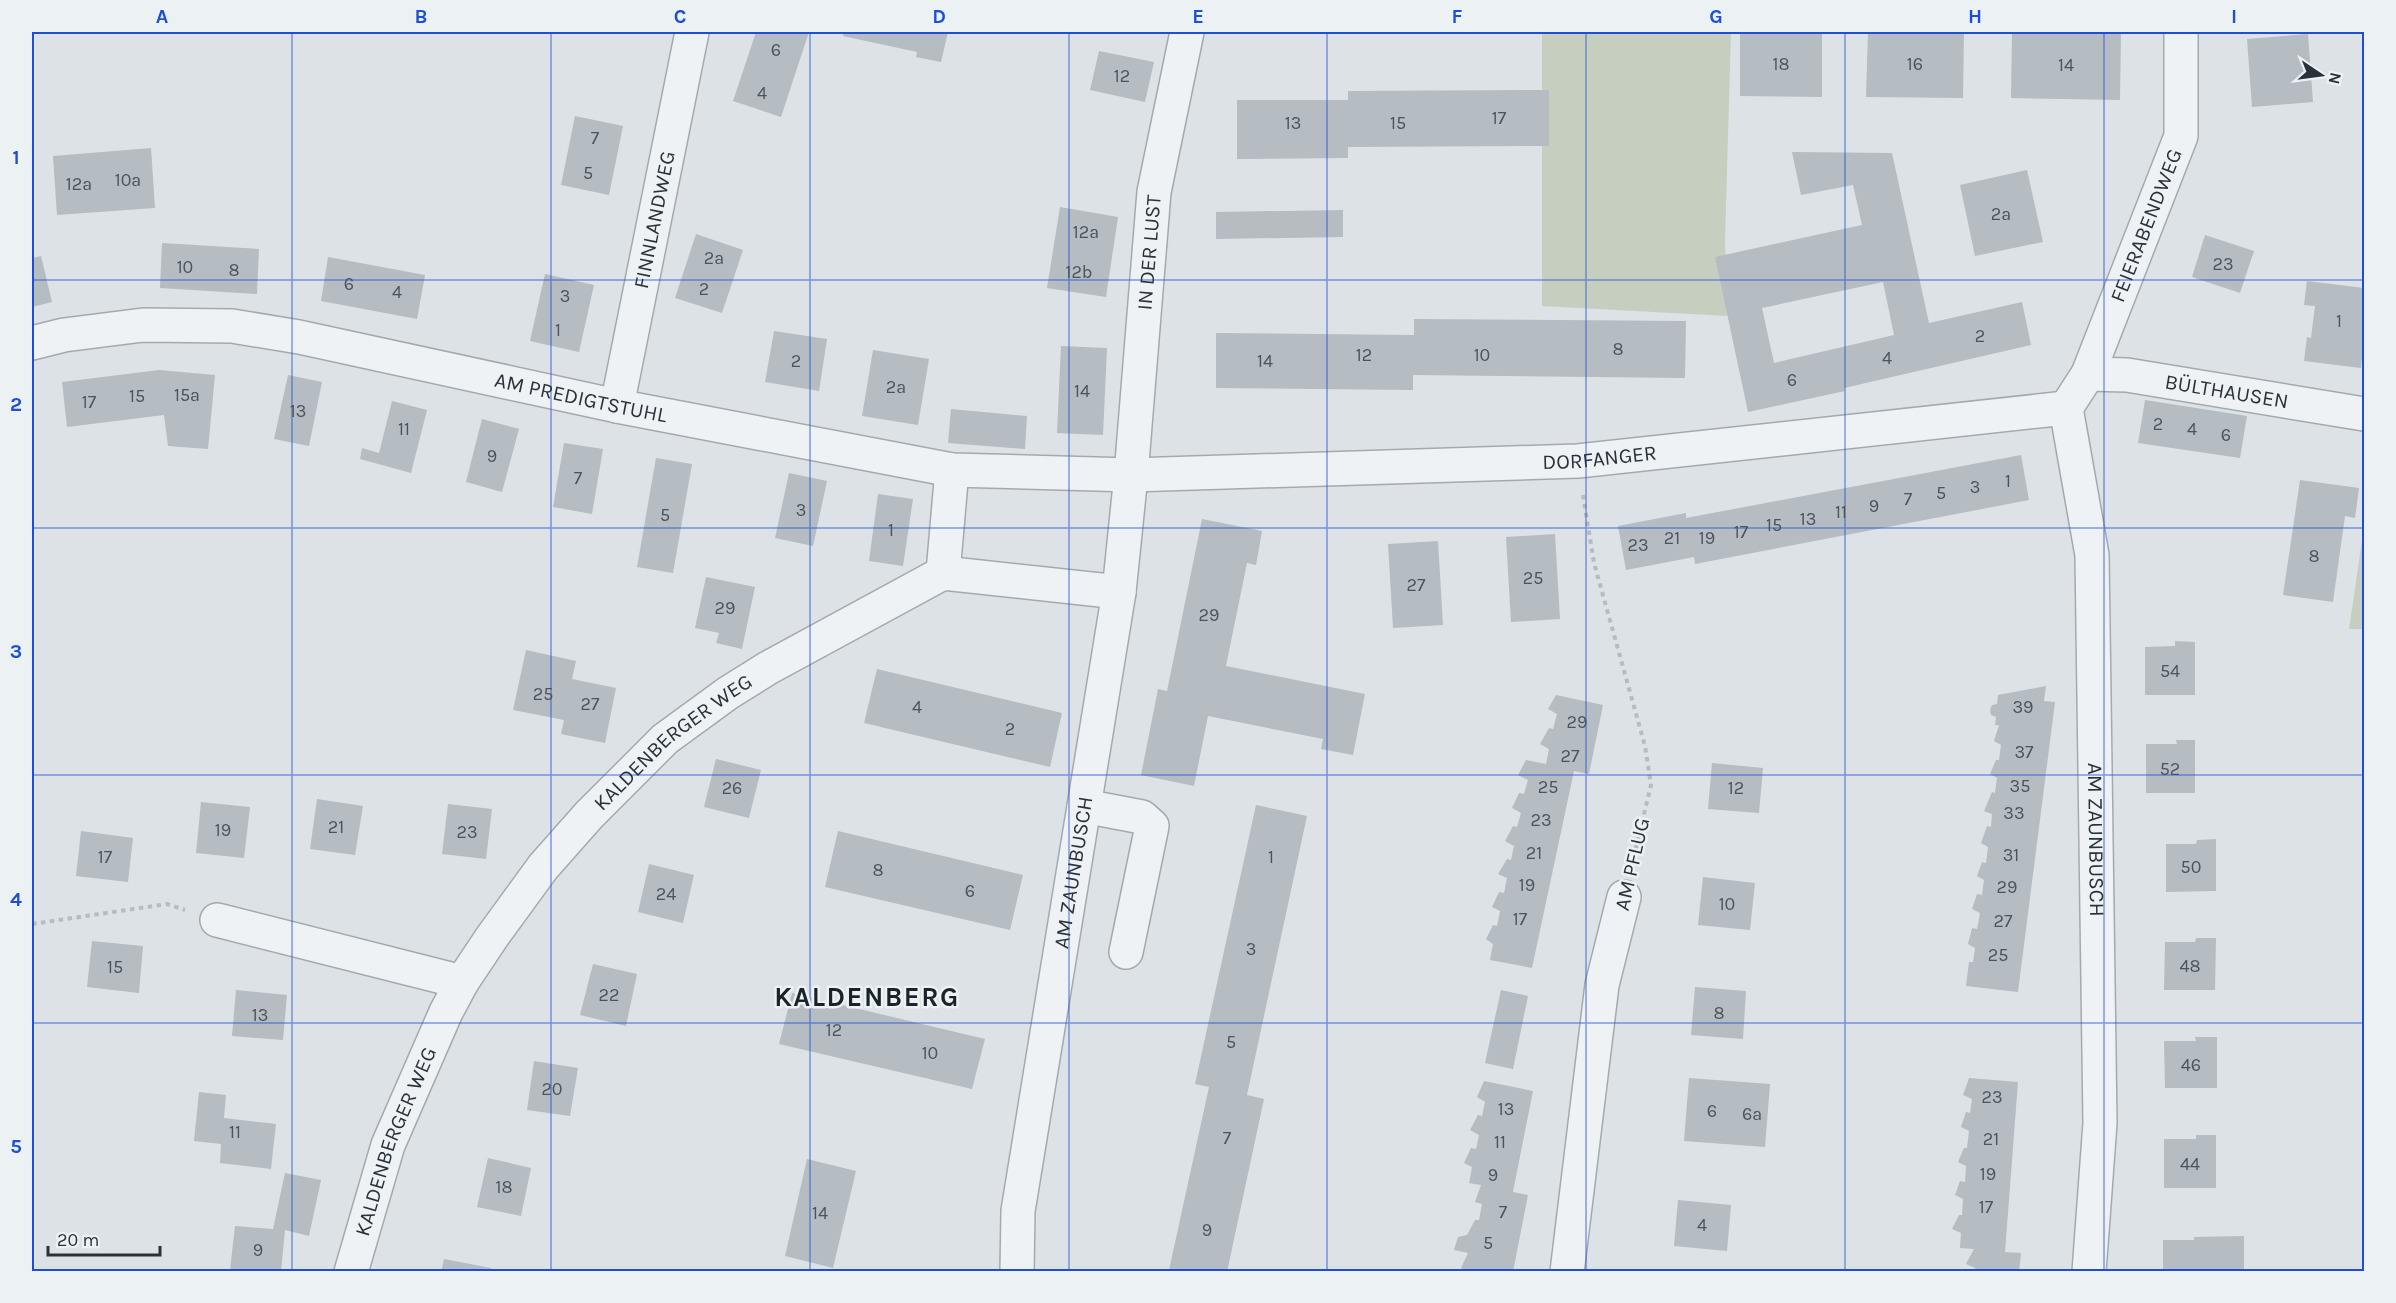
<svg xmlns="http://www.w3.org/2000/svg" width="2396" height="1303" font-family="Karla,sans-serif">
  <rect width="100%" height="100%" fill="#dde2e6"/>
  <g fill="#c6cfbf">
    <path d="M1542,32H1731L1725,241L1727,316L1542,306Z"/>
    <path d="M2364,527V629H2349Z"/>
  </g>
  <g fill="#b5bcc2" fill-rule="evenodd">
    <path d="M756,32H809L781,117L733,101Z"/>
    <path d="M844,32H948L941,62L916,57L917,52L843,36Z"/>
    <path d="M1740,32H1822V97L1740,96Z"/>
    <path d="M1868,32H1964L1963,98L1866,97Z"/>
    <path d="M2012,32H2121L2120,100L2011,98Z"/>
    <path d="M2308,34L2313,102L2252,107L2247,39Z"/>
    <path d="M1099,51L1154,62L1145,102L1090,90Z"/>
    <path d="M1549,90V146L1348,147V158L1237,159V100H1348V91Z"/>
    <path d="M575,116L623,126L609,195L561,185Z"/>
    <path d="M151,148L155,208L57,215L53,156Z"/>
    <path d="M1792,152L1892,153L1929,323L2022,302L2031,345L1844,388L1845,391L1748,412L1715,257L1862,225L1853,185L1801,195ZM1883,282L1894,335L1774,363L1762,308Z"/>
    <path d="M2027,170L2043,242L1975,256L1960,185Z"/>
    <path d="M1060,207L1118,217L1106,297L1047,288Z"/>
    <path d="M1343,210V237L1216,239V212Z"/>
    <path d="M696,234L743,250L722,313L675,298Z"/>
    <path d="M2205,235L2254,251L2240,293L2192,277Z"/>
    <path d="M162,243L259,249L257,294L160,288Z"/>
    <path d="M41,256L52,302L32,307V258Z"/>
    <path d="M328,257L425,275L417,319L321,301Z"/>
    <path d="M545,274L594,285L579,352L530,341Z"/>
    <path d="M2307,281L2364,288V336L2361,368L2304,361L2307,337L2311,338L2315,306L2304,305Z"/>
    <path d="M1414,319L1686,321L1685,378L1413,375V390L1216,388V333L1414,335Z"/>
    <path d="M774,331L827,339L819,391L765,382Z"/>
    <path d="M1061,346L1107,348L1103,435L1057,433Z"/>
    <path d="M873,350L929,359L918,425L862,416Z"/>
    <path d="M159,370L215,375L208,449L168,446L164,415L67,427L62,382Z"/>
    <path d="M288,375L322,382L309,446L274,439Z"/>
    <path d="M2145,400L2247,416L2240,458L2138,443Z"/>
    <path d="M392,401L427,410L411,473L360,459L362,448L379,453Z"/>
    <path d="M951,409L1027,416L1025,449L948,443Z"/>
    <path d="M482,419L519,429L502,492L466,482Z"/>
    <path d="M564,443L603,449L592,514L553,507Z"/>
    <path d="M2021,455L2029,500L1695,564L1694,557L1626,570L1618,526L1686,513V518Z"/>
    <path d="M656,458L692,464L673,573L637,567Z"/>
    <path d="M789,473L827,481L813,546L775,538Z"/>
    <path d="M2300,480L2359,488L2355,518L2345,516L2333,602L2283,595Z"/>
    <path d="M878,494L913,499L903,566L869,561Z"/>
    <path d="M1202,519L1262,531L1256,565L1247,563L1226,666L1365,694L1353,755L1321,749L1323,739L1208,716L1194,786L1141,775L1158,689L1167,691Z"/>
    <path d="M1555,534L1560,619L1511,622L1506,537Z"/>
    <path d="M1438,541L1443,625L1393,628L1388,544Z"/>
    <path d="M706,577L755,587L742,649L716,643L719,633L695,628Z"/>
    <path d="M2175,641L2195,642V695H2145V647L2175,646Z"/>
    <path d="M526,650L576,661L572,679L616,688L605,743L561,734L564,720L513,710Z"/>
    <path d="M877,669L1062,713L1050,767L864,723Z"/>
    <path d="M2046,686L2044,701L2055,702L2018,992L1966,986L1969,962H1973L1975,948L1968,944L1972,928L1977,929L1980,913L1972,909L1977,894L1982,895L1984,880L1977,876L1982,862L1986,863L1988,847L1981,843L1987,826L1991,827L1992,814L1984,811L1992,792L1995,793L1997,778L1990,774L1996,760H1999L2001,745L1994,741L1999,725H1995L1996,717L1991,715L1990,710L1992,705L1997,704L1998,695Z"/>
    <path d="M1556,695L1603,705L1589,774L1574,771L1532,968L1490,960L1493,944L1486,939L1493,925L1497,926L1500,911L1492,907L1499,892L1504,893L1507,878L1498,874L1507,859L1511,860L1514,846L1505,841L1513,826L1517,827L1521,813L1512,808L1519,793L1524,794L1528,780L1518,775L1526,760L1546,764L1549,749L1540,744L1549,728L1553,729L1557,714L1548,709Z"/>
    <path d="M2176,740H2195V793H2146V744H2177Z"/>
    <path d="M716,759L761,770L749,818L704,807Z"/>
    <path d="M1712,763L1763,768L1759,813L1708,809Z"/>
    <path d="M317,799L363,806L355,855L310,849Z"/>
    <path d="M201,802L250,807L244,858L196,853Z"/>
    <path d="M448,804L492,809L486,859L442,854Z"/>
    <path d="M1256,805L1307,816L1247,1095L1264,1099L1227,1272H1178L1169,1270L1209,1087L1195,1084Z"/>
    <path d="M81,831L133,838L128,882L76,876Z"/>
    <path d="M838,831L1023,875L1010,930L825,887Z"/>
    <path d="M2216,839V891L2166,892V844H2196L2197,840Z"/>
    <path d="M649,864L694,875L683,923L638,912Z"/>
    <path d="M1703,877L1755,883L1750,930L1698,925Z"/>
    <path d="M2196,938H2216L2215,990H2164L2165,942H2195Z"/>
    <path d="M92,941L143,946L139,993L87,987Z"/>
    <path d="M593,964L637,974L626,1026L580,1015Z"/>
    <path d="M1695,987L1746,991L1743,1039L1691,1035Z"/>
    <path d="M236,990L287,995L283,1040L232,1036Z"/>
    <path d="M1501,990L1528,996L1513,1069L1485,1063Z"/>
    <path d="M792,993L985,1039L972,1089L779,1044Z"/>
    <path d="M2195,1037H2217V1088H2165L2164,1041H2196Z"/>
    <path d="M534,1061L578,1068L570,1116L527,1110Z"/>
    <path d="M1689,1078L1770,1084L1765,1147L1684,1141Z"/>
    <path d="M1969,1078L2018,1082L2005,1252L2021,1253L2019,1272H1974L1975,1268L1966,1264L1974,1249L1960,1248L1961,1233L1952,1229L1959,1215H1962L1963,1199L1955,1195L1960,1181L1965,1182L1966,1166L1958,1162L1964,1148H1967L1969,1131L1961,1127L1966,1112L1970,1113L1972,1099L1963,1095Z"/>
    <path d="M1484,1081L1533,1091L1513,1192L1528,1195L1513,1272H1468L1461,1268L1468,1253L1454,1250L1458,1237L1467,1235L1475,1220H1479L1482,1204L1475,1202L1481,1185L1469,1183L1472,1167L1464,1163L1471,1148L1476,1149L1479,1135L1470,1130L1478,1115L1482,1116L1485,1102L1477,1097Z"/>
    <path d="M199,1092L226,1095L224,1118L276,1124L271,1169L220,1163L221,1144L194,1141Z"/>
    <path d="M2196,1135H2216V1188H2164V1139H2196Z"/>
    <path d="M488,1158L531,1168L521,1216L477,1207Z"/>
    <path d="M807,1159L856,1171L833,1268L785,1256Z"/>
    <path d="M285,1173L321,1180L309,1236L285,1230L281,1272L230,1270L235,1226L273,1229Z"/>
    <path d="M1678,1200L1731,1205L1727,1251L1674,1246Z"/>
    <path d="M2244,1236V1272H2163V1240H2194V1237Z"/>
    <path d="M444,1259L491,1268L490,1272H441Z"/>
  </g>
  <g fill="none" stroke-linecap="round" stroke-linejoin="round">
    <g stroke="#a3aaaf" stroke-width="36">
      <g id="minor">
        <path id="s1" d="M32,343L64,335L143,325L232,326L299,337L617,406L952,470L1131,475L1578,461L2066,408"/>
        <path id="s2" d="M2088,374L2127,375L2364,414"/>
        <path id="s3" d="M617,406L692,32"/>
        <path id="s4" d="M2066,408L2092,555L2100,1123L2089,1272"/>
        <path id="s5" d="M2066,408L2088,374L2181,136V32"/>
        <path d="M943,573L952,470"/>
        <path d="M1084,806L1142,817L1152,826L1126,952"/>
        <path d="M217,920L462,982"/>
        <path id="s6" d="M351,1272L388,1145L446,1012L462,982L492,937L543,867L589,815L665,739L728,693L768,668L943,573L1119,592"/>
        <path id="s7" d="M1017,1272L1018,1211L1119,592L1131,475L1154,192L1187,32"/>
        <path d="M1567,1272L1602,985L1624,897"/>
      </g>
    </g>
    <g stroke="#b7bcc0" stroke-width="4" stroke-dasharray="4.5 4.5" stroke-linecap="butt">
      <path d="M1583,495L1594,563L1645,746L1651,785L1632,864"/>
      <path d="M32,924L167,904L185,910"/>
    </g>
    <use href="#minor" stroke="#eff2f4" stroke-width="33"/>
  </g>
  <path fill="none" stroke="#1d4ed8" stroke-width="1.5" stroke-opacity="0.55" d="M292,32V1272M551,32V1272M810,32V1272M1069,32V1272M1327,32V1272M1586,32V1272M1845,32V1272M2104,32V1272M32,280H2364M32,528H2364M32,775H2364M32,1023H2364"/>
  <g text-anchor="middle" stroke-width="5" stroke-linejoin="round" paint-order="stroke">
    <g font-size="18" fill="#4b545d">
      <text x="776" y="56">6</text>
      <text x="1781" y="70">18</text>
      <text x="1915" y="70">16</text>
      <text x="2066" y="71">14</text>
      <text x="1122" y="82">12</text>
      <text x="762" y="99">4</text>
      <text x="1499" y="124">17</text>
      <text x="1293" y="129">13</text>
      <text x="1398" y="129">15</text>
      <text x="595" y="144">7</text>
      <text x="588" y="179">5</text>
      <text x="128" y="186">10a</text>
      <text x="79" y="190">12a</text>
      <text x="2001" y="220">2a</text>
      <text x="1086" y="238">12a</text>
      <text x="714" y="264">2a</text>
      <text x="2223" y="270">23</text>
      <text x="185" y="273">10</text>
      <text x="234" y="276">8</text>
      <text x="1079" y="278">12b</text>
      <text x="349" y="290">6</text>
      <text x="704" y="295">2</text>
      <text x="397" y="298">4</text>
      <text x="565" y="302">3</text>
      <text x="2339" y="327">1</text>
      <text x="558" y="336">1</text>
      <text x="1980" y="342">2</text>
      <text x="1618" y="355">8</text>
      <text x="1364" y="361">12</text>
      <text x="1482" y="361">10</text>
      <text x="1887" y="364">4</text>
      <text x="796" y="367">2</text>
      <text x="1265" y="367">14</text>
      <text x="1792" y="386">6</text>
      <text x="896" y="393">2a</text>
      <text x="1082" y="397">14</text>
      <text x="187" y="401">15a</text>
      <text x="137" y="402">15</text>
      <text x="89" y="408">17</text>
      <text x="298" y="417">13</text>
      <text x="2158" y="430">2</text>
      <text x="404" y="435">11</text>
      <text x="2192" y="435">4</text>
      <text x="2226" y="441">6</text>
      <text x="492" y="462">9</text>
      <text x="578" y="484">7</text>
      <text x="2008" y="487">1</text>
      <text x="1975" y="493">3</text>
      <text x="1941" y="499">5</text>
      <text x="1908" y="505">7</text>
      <text x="1874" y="512">9</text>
      <text x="801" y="516">3</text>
      <text x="1841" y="518">11</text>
      <text x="665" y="521">5</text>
      <text x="1808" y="525">13</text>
      <text x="1774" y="531">15</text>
      <text x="891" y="536">1</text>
      <text x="1741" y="538">17</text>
      <text x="1672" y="544">21</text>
      <text x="1707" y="544">19</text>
      <text x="1638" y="551">23</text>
      <text x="2314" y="562">8</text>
      <text x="1533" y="584">25</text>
      <text x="1416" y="591">27</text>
      <text x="725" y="614">29</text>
      <text x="1209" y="621">29</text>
      <text x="2170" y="677">54</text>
      <text x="543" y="700">25</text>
      <text x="590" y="710">27</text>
      <text x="917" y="713">4</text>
      <text x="2023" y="713">39</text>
      <text x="1577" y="728">29</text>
      <text x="1010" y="735">2</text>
      <text x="2024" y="758">37</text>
      <text x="1570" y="762">27</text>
      <text x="2170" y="775">52</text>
      <text x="2020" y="792">35</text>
      <text x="1548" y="793">25</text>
      <text x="732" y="794">26</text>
      <text x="1736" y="794">12</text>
      <text x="2014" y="819">33</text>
      <text x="1541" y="826">23</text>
      <text x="336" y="833">21</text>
      <text x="223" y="836">19</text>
      <text x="467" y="838">23</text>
      <text x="1534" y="859">21</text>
      <text x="2011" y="861">31</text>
      <text x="105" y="863">17</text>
      <text x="1271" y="863">1</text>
      <text x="2191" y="873">50</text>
      <text x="878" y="876">8</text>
      <text x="1527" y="891">19</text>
      <text x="2007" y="893">29</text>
      <text x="970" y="897">6</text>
      <text x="666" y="900">24</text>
      <text x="1727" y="910">10</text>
      <text x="1520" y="925">17</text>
      <text x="2003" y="927">27</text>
      <text x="1251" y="955">3</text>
      <text x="1998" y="961">25</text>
      <text x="2190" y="972">48</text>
      <text x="115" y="973">15</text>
      <text x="609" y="1001">22</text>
      <text x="1719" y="1019">8</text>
      <text x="260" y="1021">13</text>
      <text x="834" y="1036">12</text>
      <text x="1231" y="1048">5</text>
      <text x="930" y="1059">10</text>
      <text x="2191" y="1071">46</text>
      <text x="552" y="1095">20</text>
      <text x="1992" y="1103">23</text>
      <text x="1506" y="1115">13</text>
      <text x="1712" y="1117">6</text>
      <text x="1752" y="1120">6a</text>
      <text x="235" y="1138">11</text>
      <text x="1227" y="1144">7</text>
      <text x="1991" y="1145">21</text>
      <text x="1500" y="1148">11</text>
      <text x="2190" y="1170">44</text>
      <text x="1988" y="1180">19</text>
      <text x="1493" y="1181">9</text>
      <text x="504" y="1193">18</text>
      <text x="1986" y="1213">17</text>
      <text x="1503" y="1218">7</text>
      <text x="820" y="1219">14</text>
      <text x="1702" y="1231">4</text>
      <text x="1207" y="1236">9</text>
      <text x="1488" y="1249">5</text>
      <text x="258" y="1256">9</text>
    </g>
    <g font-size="21" fill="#28323b" stroke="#ecf1f4">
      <text dy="7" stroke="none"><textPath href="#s3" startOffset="190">FINNLANDWEG</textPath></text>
      <text dy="7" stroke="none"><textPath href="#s5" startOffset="200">FEIERABENDWEG</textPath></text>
      <text dy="7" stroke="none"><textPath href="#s7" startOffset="1029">IN DER LUST</textPath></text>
      <text dy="7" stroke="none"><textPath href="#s2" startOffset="140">BÜLTHAUSEN</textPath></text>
      <text dy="7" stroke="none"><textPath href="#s1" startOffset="558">AM PREDIGTSTUHL</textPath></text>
      <text dy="7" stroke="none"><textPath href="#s1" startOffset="1584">DORFANGER</textPath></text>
      <text dy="7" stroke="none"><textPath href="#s6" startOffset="633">KALDENBERGER WEG</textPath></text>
      <text dy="7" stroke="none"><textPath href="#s4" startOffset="434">AM ZAUNBUSCH</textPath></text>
      <text transform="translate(1632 864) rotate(-77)" y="7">AM PFLUG</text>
      <text dy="7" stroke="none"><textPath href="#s7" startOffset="404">AM ZAUNBUSCH</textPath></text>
      <text dy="7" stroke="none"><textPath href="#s6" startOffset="138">KALDENBERGER WEG</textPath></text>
    </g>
    <g font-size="27" font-weight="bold" letter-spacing="1.5" fill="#1a232c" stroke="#ecf1f4">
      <text x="867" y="1006">KALDENBERG</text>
    </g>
  </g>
  <rect width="2396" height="1303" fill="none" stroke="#ecf1f4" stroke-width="66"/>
  <g transform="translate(2321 75) rotate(103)" stroke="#ecf1f4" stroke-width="4.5" paint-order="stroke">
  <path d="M0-4.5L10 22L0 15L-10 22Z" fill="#28323b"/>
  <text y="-9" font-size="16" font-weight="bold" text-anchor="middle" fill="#28323b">N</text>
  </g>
  <path d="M48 1246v9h112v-9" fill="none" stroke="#28323b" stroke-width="3"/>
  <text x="57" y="1246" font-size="18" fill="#28323b" stroke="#ecf1f4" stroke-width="4.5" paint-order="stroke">20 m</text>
  <rect x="33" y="33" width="2330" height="1237" fill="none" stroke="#1d4ed8" stroke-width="2"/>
  <g font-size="20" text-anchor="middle" font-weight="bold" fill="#1d4ed8">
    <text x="162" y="23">A</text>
    <text x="421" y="23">B</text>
    <text x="680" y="23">C</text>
    <text x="939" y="23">D</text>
    <text x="1198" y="23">E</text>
    <text x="1457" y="23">F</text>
    <text x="1716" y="23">G</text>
    <text x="1975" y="23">H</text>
    <text x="2234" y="23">I</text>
    <text x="16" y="164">1</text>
    <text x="16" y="411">2</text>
    <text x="16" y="658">3</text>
    <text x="16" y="906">4</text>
    <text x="16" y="1153">5</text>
  </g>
</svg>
